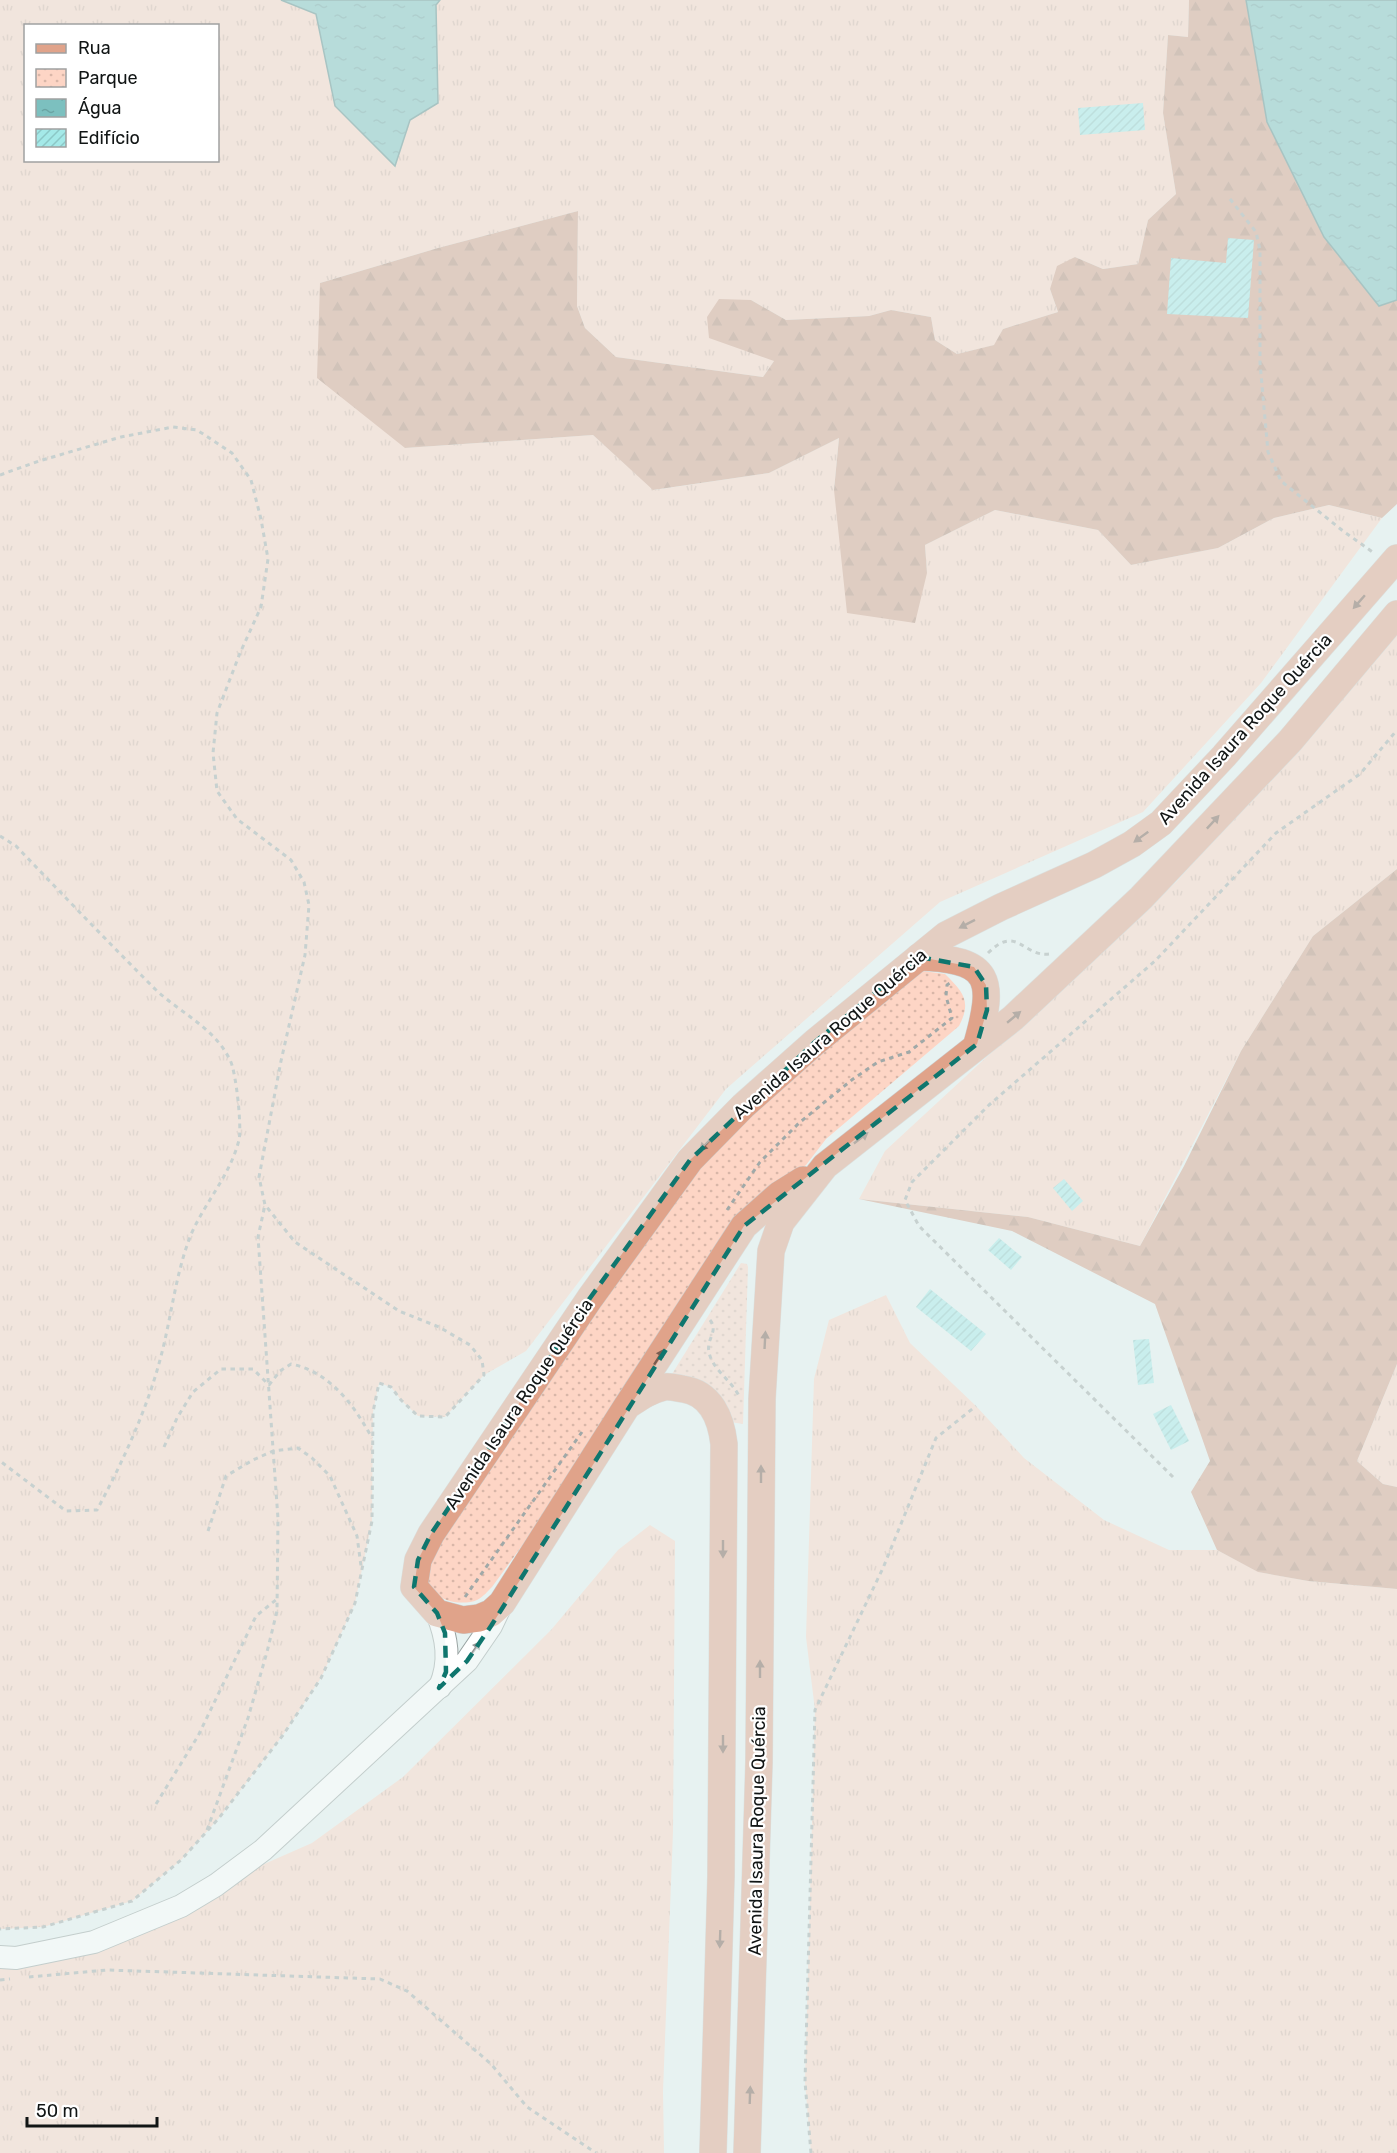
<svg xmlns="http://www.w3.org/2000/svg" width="1397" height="2153" font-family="Rubik,sans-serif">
  <defs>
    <pattern id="grass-tufts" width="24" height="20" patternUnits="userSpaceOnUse" patternTransform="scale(1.5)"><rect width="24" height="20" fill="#fdd5c5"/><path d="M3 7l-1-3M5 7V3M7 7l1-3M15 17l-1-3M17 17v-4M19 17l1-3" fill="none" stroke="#d8b6a8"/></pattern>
    <pattern id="forest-firs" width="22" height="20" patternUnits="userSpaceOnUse" patternTransform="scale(1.5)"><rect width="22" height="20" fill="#d4a08b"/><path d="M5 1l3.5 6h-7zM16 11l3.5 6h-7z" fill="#b58977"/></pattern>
    <pattern id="park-dots" width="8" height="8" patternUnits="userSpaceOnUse" patternTransform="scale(1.5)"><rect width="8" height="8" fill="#fdd5c5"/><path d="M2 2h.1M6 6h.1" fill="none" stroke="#d8b6a8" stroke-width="1.8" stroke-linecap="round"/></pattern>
    <pattern id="water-ripples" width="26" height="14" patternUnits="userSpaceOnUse" patternTransform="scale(1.5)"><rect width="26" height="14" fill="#7cc0bf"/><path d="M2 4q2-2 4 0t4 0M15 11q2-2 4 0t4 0" fill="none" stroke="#6aa4a3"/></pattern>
    <pattern id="building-hatch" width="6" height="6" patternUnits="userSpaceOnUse" patternTransform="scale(1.5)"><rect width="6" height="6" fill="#a4e9e8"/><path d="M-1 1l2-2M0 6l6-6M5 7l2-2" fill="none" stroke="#8cc7c6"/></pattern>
  </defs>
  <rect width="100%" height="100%" fill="#e7f2f1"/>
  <g fill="url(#grass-tufts)" fill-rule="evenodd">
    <path d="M0,0H281L316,14L335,106L395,165L410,120L436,5L440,0H1189L1188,37L1168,35L1163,113L1176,194L1148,220L1138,264L1103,269L1075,257L1050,289L1058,312L1003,329L995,345L957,354L935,340L931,317L891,310L869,316L786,320L751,300L774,361L763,377L616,357L585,328L577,306L578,211L438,248L320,283L405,448L593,435L654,490L769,473L839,438L834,490L927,573L925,545L995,510L1098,530L1131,565L1218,548L1274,518L1329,505L1382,518L1261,683L1143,812L940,902L726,1089L526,1351L484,1375L445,1417L418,1416L401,1400L391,1387L379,1383L373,1412L372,1521L355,1603L321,1678L283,1735L219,1818L181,1860L132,1901L43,1927L0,1929ZM26,26H218V160H26Z"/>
    <path d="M1397,632V869L1313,936L1241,1051L1140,1246L1028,1217L859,1199L885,1151L1177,881Z"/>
    <path d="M886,1295L910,1343L976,1406L1024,1458L1104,1520L1169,1550H1217L1259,1572L1308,1581L1397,1589V2153H811L805,2082L815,1710L806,1637L814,1379L829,1320Z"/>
    <path d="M1397,1364V1487L1383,1484L1357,1461Z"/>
    <path d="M650,1525L675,1541L673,1831L663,2091L664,2153H0V1957L94,1942L216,1885L312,1843L403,1777L551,1630L618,1550Z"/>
  </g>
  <g fill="url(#forest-firs)">
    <path d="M1189,0H1246L1379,306L1397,300V504L1382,518L1329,505L1274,518L1218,548L1131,565L1098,530L995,510L925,545L927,573L915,623L847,613L834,490L839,438L769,473L653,490L593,435L405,448L317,378L320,283L438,248L578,211L577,306L585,328L616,357L763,377L774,361L709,338L707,317L719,299L751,300L786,320L869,316L891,310L931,317L935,340L957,354L994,345L1003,329L1058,312L1050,289L1057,266L1075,257L1103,269L1138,264L1148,220L1176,194L1163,113L1168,35L1188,37Z"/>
    <path d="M1397,869V1364L1357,1461L1383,1484L1397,1487V1589L1308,1581L1258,1572L1217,1550L1191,1492L1210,1461L1155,1304L1012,1231L859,1199L1028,1217L1140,1246L1184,1166L1241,1051L1313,936Z"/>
  </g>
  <g fill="url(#park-dots)">
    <path d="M923,971L945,974C963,992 972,1001 959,1026L826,1139L806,1165L786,1182L492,1587C488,1591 483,1597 477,1600C471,1603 461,1603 454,1602C431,1597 425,1583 425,1561L564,1352L727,1130Z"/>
    <path d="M741,1263L747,1264L748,1267L743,1424L724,1421L672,1374Z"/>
  </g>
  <g fill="url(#water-ripples)" stroke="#5c8d8c" stroke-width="1.5">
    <path d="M281,0H440L436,5L438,103L410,120L395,166L335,106L316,14Z"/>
    <path d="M1246,0H1397V300L1379,306L1324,237L1267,122Z"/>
  </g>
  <g fill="url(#building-hatch)">
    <path d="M1143,103L1145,130L1080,135L1078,108Z"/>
    <path d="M1228,238L1254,240L1248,318L1167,314L1171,258L1226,263Z"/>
    <path d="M1064,1179L1083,1201L1072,1211L1053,1188Z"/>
    <path d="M999,1238L1022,1257L1011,1270L988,1250Z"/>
    <path d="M930,1289L986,1334L971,1351L916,1307Z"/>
    <path d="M1149,1339L1154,1383L1138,1385L1133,1340Z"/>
    <path d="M1171,1405L1189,1441L1171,1450L1153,1414Z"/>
  </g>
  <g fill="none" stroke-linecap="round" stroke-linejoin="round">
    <g stroke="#98a2a1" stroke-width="24">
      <g id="minor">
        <path d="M437,1613C447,1638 451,1661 440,1687"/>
        <path d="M0,1957L16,1958L94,1942L181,1906L216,1885L263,1850L467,1661L491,1626L502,1603"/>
      </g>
    </g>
    <g stroke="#cbcccc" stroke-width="28">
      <g id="major">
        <path d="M919,957C992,959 995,980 977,1044"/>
        <path d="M629,1403L744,1226L779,1195L803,1180"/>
        <path d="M713,2153L721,1876L724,1444C721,1418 711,1393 683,1389C677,1388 670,1386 664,1387C650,1390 639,1398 627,1406L502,1603L491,1613L479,1618L463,1620L437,1613L414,1587L418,1560L431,1534L590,1298L690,1160L743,1106L815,1042L946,935L1001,907L1094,865L1132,844L1161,823L1224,756L1397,558"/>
        <path d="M747,2153L759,1762L762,1399L771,1251L781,1222L825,1166L1013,1018L1141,898L1290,741L1397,614"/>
      </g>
    </g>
    <g stroke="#a0a9a8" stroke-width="3" stroke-dasharray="4.5 4.5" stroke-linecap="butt">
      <path d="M1230,199L1256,232L1260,250V363L1268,452L1281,481L1343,531L1374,553"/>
      <path d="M0,475L39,461L121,437L173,427L197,430L232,453L251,480L261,519L268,559L261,607L240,653L217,713L213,753L217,791L237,819L291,860L304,882L309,905L305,955L281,1061L259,1177L265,1205L295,1242L399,1311L439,1327L470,1345L482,1360L484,1375L445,1417L418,1416L401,1400L391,1387L379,1383L373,1412L372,1521L355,1603L321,1678L283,1735L219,1818L181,1860L132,1901L43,1927L0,1929"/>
      <path d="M0,836L16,846C62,894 108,942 155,989C180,1013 214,1027 230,1060C236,1071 242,1127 239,1140C230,1176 204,1203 190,1237C175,1276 171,1320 160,1360C146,1412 122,1463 97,1510L66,1511L0,1461"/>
      <path d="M988,953C1017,924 1023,957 1049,954"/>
      <path d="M727,1210L760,1162L799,1123L853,1079L878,1062L909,1052L952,1018L946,996L947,985L950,983"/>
      <path d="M710,1320C719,1331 706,1339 709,1352C712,1369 731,1380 739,1396"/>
      <path d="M164,1447L177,1418L193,1392L221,1369H253L269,1385L280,1371L291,1364C330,1372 354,1405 372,1438"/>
      <path d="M1173,1477L919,1226L905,1200L912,1182L989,1105L1155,961L1276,833L1360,774L1397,730"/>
      <path d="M208,1531L226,1476L253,1460L273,1451L298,1448L312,1458L330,1476L357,1536L361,1566"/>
      <path d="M465,1597L582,1432"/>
      <path d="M156,1804L198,1736L256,1616L277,1599"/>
      <path d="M207,1830L248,1718L267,1652L277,1611L278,1519L258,1237L265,1205"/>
      <path d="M29,1977L107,1970L380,1979L407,1991L491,2064L527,2107L596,2153"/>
      <path d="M0,1980L10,1979"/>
      <path d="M811,2153L805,2082L815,1710L883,1568L936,1438L976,1406"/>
    </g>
    <use href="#minor" stroke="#fff" stroke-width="22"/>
    <use href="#major" stroke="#e0a38a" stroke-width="27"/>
  </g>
  <defs><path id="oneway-solid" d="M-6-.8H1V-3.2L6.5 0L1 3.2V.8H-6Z" transform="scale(1.5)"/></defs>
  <g fill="#785c50">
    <use href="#oneway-solid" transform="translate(1359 602) rotate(131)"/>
    <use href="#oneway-solid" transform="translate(1213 822) rotate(-47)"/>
    <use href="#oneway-solid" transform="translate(1141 837) rotate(144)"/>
    <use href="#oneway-solid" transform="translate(967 924) rotate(153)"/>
    <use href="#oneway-solid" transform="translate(1014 1017) rotate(-40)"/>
    <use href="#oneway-solid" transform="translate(861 1138) rotate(-38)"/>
    <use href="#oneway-solid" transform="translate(706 1144) rotate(134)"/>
    <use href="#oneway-solid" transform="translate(765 1340) rotate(-87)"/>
    <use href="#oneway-solid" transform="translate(659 1357) rotate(-57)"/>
    <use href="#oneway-solid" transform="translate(761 1474) rotate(-90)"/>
    <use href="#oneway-solid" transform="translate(723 1549) rotate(90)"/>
    <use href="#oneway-solid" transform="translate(760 1669) rotate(-90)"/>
    <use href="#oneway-solid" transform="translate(723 1744) rotate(90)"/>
    <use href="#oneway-solid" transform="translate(720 1939) rotate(92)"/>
    <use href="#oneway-solid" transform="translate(750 2095) rotate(-88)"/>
  </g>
  <use fill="#949696" href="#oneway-solid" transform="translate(475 1649) rotate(-55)"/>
  <path d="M0 0H1397V2153H0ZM919,957L974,967L986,985L987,1010L977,1044L744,1226L491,1626L467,1661L439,1688L446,1672L445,1633L437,1613L414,1587L418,1560L431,1534L590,1298L690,1160L815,1042Z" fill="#e7f2f1" fill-opacity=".55" fill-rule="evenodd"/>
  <path fill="none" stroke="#0f766e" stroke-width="4.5" stroke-dasharray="12 8" stroke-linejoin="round" d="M919,957L974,967L986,985L987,1010L977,1044L744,1226L491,1626L467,1661L439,1688L446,1672L445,1633L437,1613L414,1587L418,1560L431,1534L590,1298L690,1160L815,1042Z"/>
  <g text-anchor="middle" stroke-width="4.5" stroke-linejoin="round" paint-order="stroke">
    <g font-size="18" fill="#111515" stroke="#fff">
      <text transform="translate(1245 729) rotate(-48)" y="6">Avenida Isaura Roque Quércia</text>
      <text transform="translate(830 1034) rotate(-41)" y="6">Avenida Isaura Roque Quércia</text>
      <text transform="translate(519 1404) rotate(-56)" y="6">Avenida Isaura Roque Quércia</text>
      <text transform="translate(757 1831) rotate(-89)" y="6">Avenida Isaura Roque Quércia</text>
    </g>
  </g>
  <rect x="24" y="24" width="195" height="138" fill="#ffffff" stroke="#a0a1a1" stroke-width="1.5"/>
  <rect x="36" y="44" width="30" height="9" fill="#e0a38a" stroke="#a0a1a1" stroke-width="1.5"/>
  <text x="78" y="54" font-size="18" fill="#111515">Rua</text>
  <rect x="36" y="69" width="30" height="18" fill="url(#park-dots)" stroke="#a0a1a1" stroke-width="1.5"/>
  <text x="78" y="84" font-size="18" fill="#111515">Parque</text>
  <rect x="36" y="99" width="30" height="18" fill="url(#water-ripples)" stroke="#a0a1a1" stroke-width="1.5"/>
  <text x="78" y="114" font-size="18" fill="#111515">Água</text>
  <rect x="36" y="129" width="30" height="18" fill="url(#building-hatch)" stroke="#a0a1a1" stroke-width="1.5"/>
  <text x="78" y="144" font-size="18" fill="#111515">Edifício</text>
  <path d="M27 2117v9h130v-9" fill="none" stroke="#111515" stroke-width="3"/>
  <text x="36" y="2117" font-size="18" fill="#111515" stroke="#ffffff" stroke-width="4.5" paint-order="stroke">50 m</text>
</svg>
